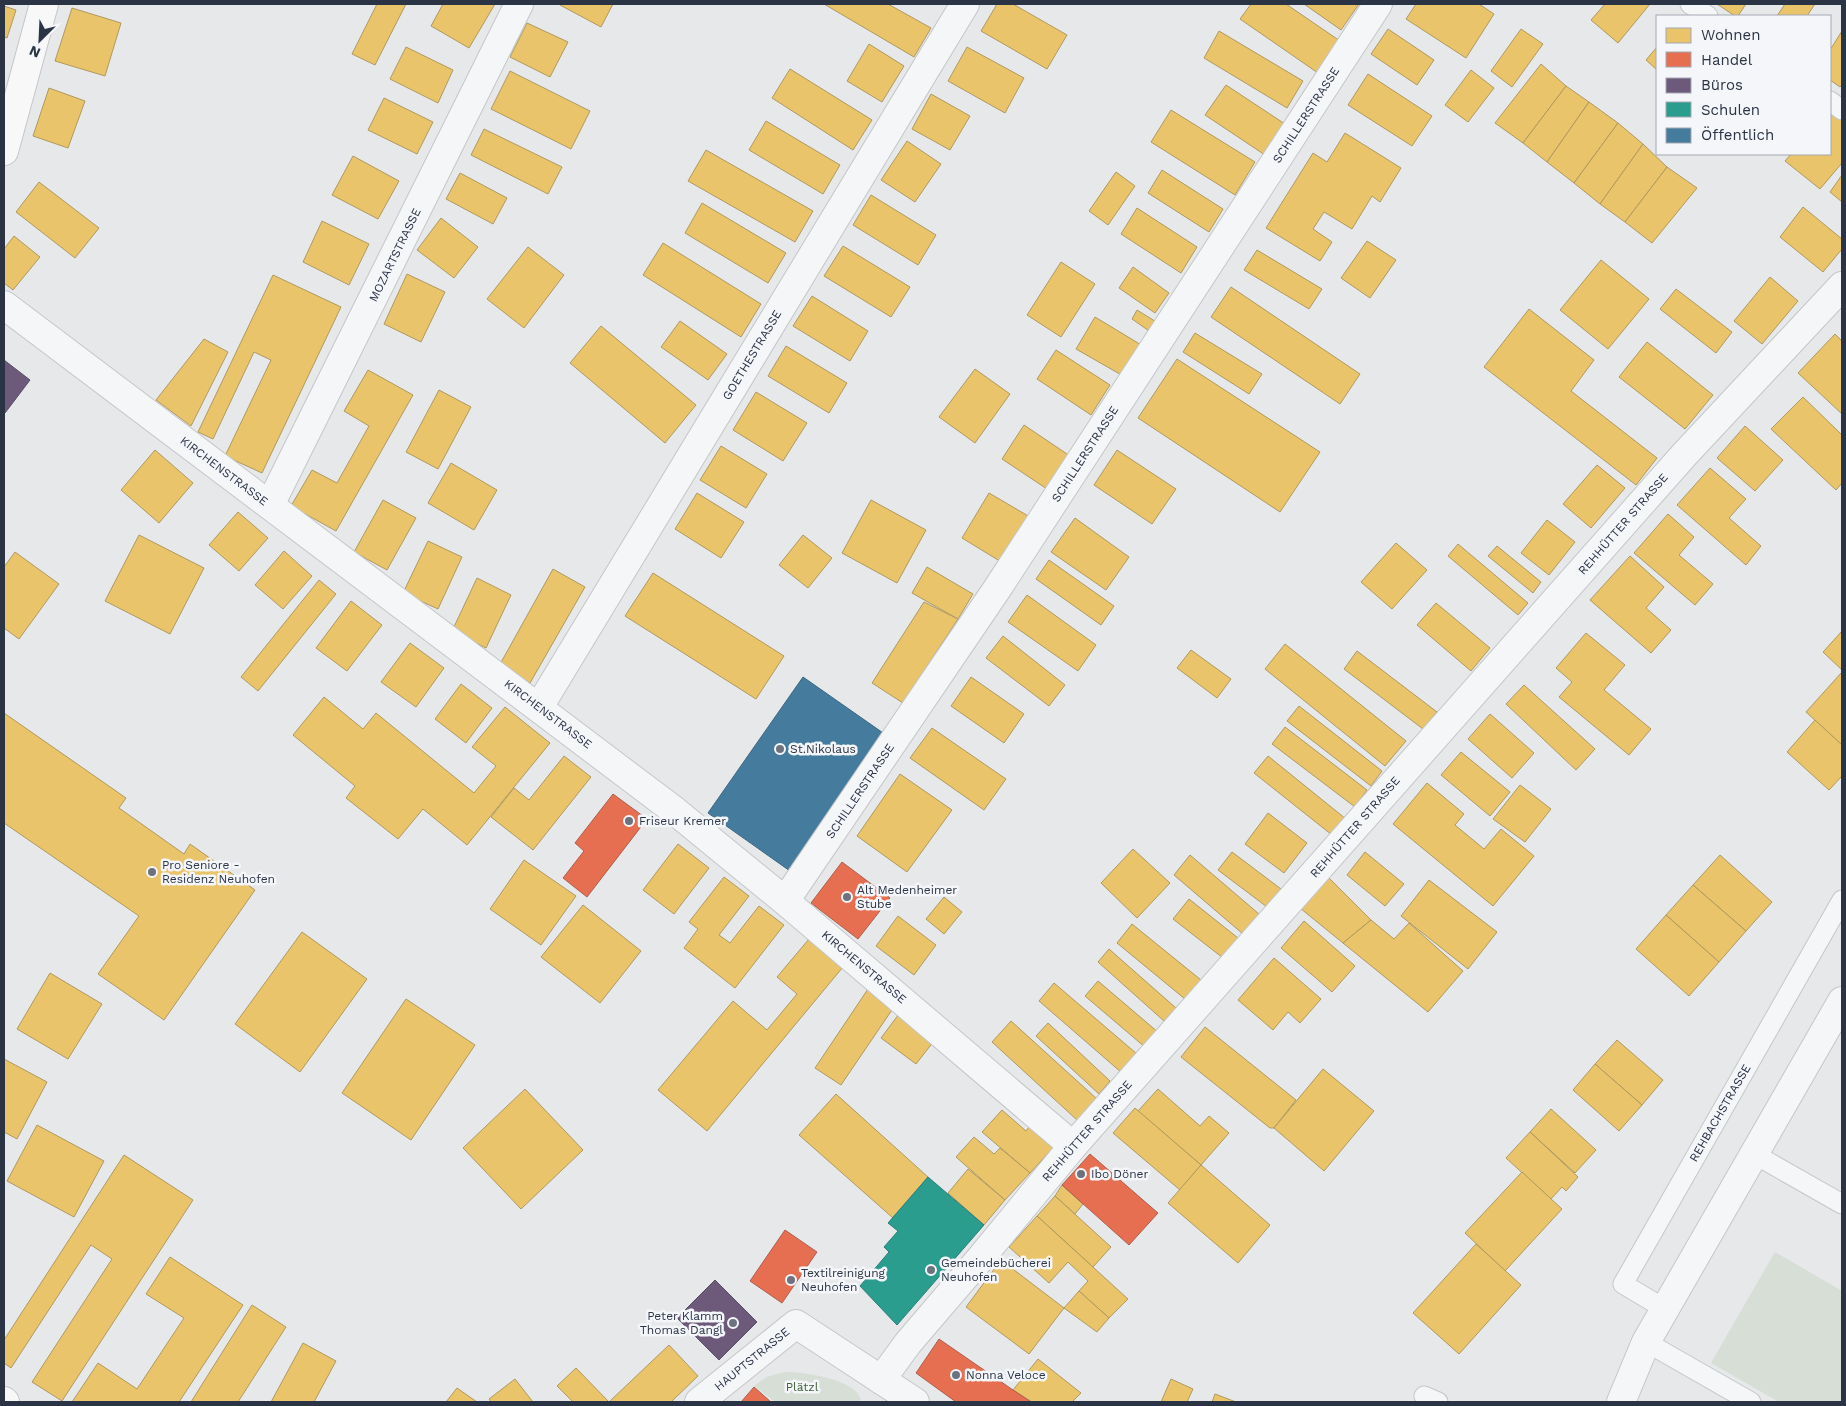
<svg xmlns="http://www.w3.org/2000/svg" width="1846" height="1406" font-family="'Work Sans',sans-serif">
  <rect width="100%" height="100%" fill="#e6e8ea"/>
  <g fill="#d6ded6">
    <path d="M1775,1252L1842,1291V1402H1779L1711,1363Z"/>
    <path d="M785,1372C803,1372 859,1379 861,1402H775L754,1386L766,1377Z"/>
  </g>
  <g fill="#e9c46a" stroke="#b0995f">
    <path d="M377,4H406L375,65L352,54Z"/>
    <path d="M443,4H495L469,48L431,26Z"/>
    <path d="M560,4H613L601,27L560,5Z"/>
    <path d="M824,4H888L931,28L914,57Z"/>
    <path d="M997,4H1013L1067,35L1047,69L981,31Z"/>
    <path d="M1251,4H1286L1340,41L1318,73L1240,19Z"/>
    <path d="M1304,4H1359L1341,30Z"/>
    <path d="M1416,4H1479L1494,14L1466,58L1406,19Z"/>
    <path d="M1605,4H1650L1618,43L1591,20Z"/>
    <path d="M1717,4H1746L1738,16H1735Z"/>
    <path d="M1785,4H1815L1807,16H1777Z"/>
    <path d="M4,6L16,10L7,38L4,37Z"/>
    <path d="M72,8L121,23L105,76L55,61Z"/>
    <path d="M527,23L568,42L550,77L510,57Z"/>
    <path d="M1388,29L1434,60L1417,85L1371,54Z"/>
    <path d="M1521,29L1543,44L1512,87L1491,71Z"/>
    <path d="M1219,31L1303,81L1287,108L1204,58Z"/>
    <path d="M1842,31V85L1840,87L1830,80V50Z"/>
    <path d="M869,44L904,66L882,102L847,81Z"/>
    <path d="M406,47L453,70L438,103L390,79Z"/>
    <path d="M967,47L1024,78L1005,113L948,81Z"/>
    <path d="M1657,47V70L1646,60Z"/>
    <path d="M1541,64L1566,86L1523,143L1495,123Z"/>
    <path d="M790,69L872,120L853,150L772,98Z"/>
    <path d="M1471,70L1494,88L1468,122L1445,105Z"/>
    <path d="M510,71L590,111L571,149L491,109Z"/>
    <path d="M1368,74L1432,116L1412,146L1348,105Z"/>
    <path d="M1226,85L1285,124L1265,155L1205,115Z"/>
    <path d="M1566,86L1589,102L1547,162L1523,143Z"/>
    <path d="M49,88L85,101L68,148L33,136Z"/>
    <path d="M931,94L970,116L950,150L912,129Z"/>
    <path d="M384,98L433,122L417,154L368,130Z"/>
    <path d="M1589,102L1618,123L1574,183L1547,162Z"/>
    <path d="M1830,107L1842,117V163L1820,189L1785,161L1791,154H1830Z"/>
    <path d="M1171,110L1255,162L1235,195L1151,142Z"/>
    <path d="M766,121L840,165L823,194L749,150Z"/>
    <path d="M1618,123L1643,144L1600,204L1574,183Z"/>
    <path d="M484,129L562,167L548,194L471,155Z"/>
    <path d="M1345,133L1401,168L1380,202L1372,196L1352,229L1324,212L1313,229L1332,242L1320,261L1266,228L1313,153L1327,162Z"/>
    <path d="M907,141L941,164L915,202L881,180Z"/>
    <path d="M1643,144L1667,167L1625,222L1600,204Z"/>
    <path d="M706,150L813,211L795,242L688,181Z"/>
    <path d="M353,156L399,181L378,219L332,195Z"/>
    <path d="M1667,167L1697,188L1652,243L1625,222Z"/>
    <path d="M1162,170L1223,209L1209,232L1148,193Z"/>
    <path d="M1116,172L1135,186L1108,225L1089,211Z"/>
    <path d="M460,173L507,198L493,224L446,199Z"/>
    <path d="M1842,175V202L1830,192Z"/>
    <path d="M39,182L99,228L75,258L16,212Z"/>
    <path d="M871,195L936,235L918,265L853,225Z"/>
    <path d="M702,203L786,253L768,283L685,233Z"/>
    <path d="M1803,207L1842,239V249L1823,272L1780,237Z"/>
    <path d="M1137,208L1197,247L1181,273L1121,234Z"/>
    <path d="M441,218L478,247L454,278L417,250Z"/>
    <path d="M322,221L369,244L349,285L303,262Z"/>
    <path d="M14,236L40,257L13,290L4,283V249Z"/>
    <path d="M1367,241L1396,260L1370,298L1341,278Z"/>
    <path d="M663,243L761,304L741,337L643,275Z"/>
    <path d="M843,246L910,287L891,317L824,276Z"/>
    <path d="M528,247L564,275L524,328L487,299Z"/>
    <path d="M1257,250L1322,289L1309,309L1244,270Z"/>
    <path d="M1601,260L1649,299L1608,349L1560,310Z"/>
    <path d="M1061,262L1095,284L1061,337L1027,315Z"/>
    <path d="M1133,267L1169,293L1155,313L1119,288Z"/>
    <path d="M407,274L445,292L421,342L384,324Z"/>
    <path d="M273,275L341,307L262,473L225,456L271,360L254,352L213,439L198,432Z"/>
    <path d="M1770,277L1798,301L1762,344L1734,321Z"/>
    <path d="M1231,287L1360,374L1340,404L1211,317Z"/>
    <path d="M1676,289L1732,332L1716,353L1660,309Z"/>
    <path d="M812,296L868,331L850,361L793,326Z"/>
    <path d="M1529,309L1594,360L1571,391L1657,458L1636,485L1484,367Z"/>
    <path d="M1137,310L1158,323L1152,333L1132,319Z"/>
    <path d="M1095,317L1143,346L1125,377L1076,349Z"/>
    <path d="M680,321L727,354L708,380L661,347Z"/>
    <path d="M601,326L696,405L665,443L570,363Z"/>
    <path d="M1195,333L1262,374L1249,394L1183,352Z"/>
    <path d="M1835,334L1842,341V414L1798,373Z"/>
    <path d="M204,339L228,352L191,426L156,400Z"/>
    <path d="M1647,342L1713,395L1685,429L1619,377Z"/>
    <path d="M786,346L847,383L829,413L768,376Z"/>
    <path d="M1056,350L1110,385L1091,415L1037,379Z"/>
    <path d="M1177,359L1320,452L1280,512L1138,418Z"/>
    <path d="M975,369L1010,394L975,443L939,417Z"/>
    <path d="M368,370L413,395L336,531L291,506L312,470L337,483L369,426L344,411Z"/>
    <path d="M439,390L471,407L438,469L406,452Z"/>
    <path d="M756,392L807,423L783,461L733,430Z"/>
    <path d="M1803,397L1842,435V483L1836,490L1771,429Z"/>
    <path d="M1024,425L1070,456L1047,489L1002,459Z"/>
    <path d="M1745,426L1783,460L1755,491L1717,458Z"/>
    <path d="M721,446L767,474L746,508L700,480Z"/>
    <path d="M155,450L193,483L159,523L121,490Z"/>
    <path d="M1117,450L1176,489L1152,524L1094,485Z"/>
    <path d="M451,463L497,490L474,530L428,503Z"/>
    <path d="M1597,465L1625,488L1591,528L1563,504Z"/>
    <path d="M1710,468L1746,499L1729,518L1761,546L1746,565L1677,505Z"/>
    <path d="M697,493L744,522L721,558L675,529Z"/>
    <path d="M989,493L1030,517L1003,563L962,538Z"/>
    <path d="M383,500L416,518L387,570L354,552Z"/>
    <path d="M871,500L926,530L897,583L842,553Z"/>
    <path d="M238,512L268,538L239,571L209,545Z"/>
    <path d="M1668,514L1694,537L1679,555L1713,584L1695,605L1634,553Z"/>
    <path d="M1075,518L1129,557L1106,590L1051,552Z"/>
    <path d="M1547,520L1575,542L1549,575L1521,553Z"/>
    <path d="M139,535L204,568L170,634L105,601Z"/>
    <path d="M803,535L832,558L808,588L779,565Z"/>
    <path d="M428,541L462,557L438,609L403,593Z"/>
    <path d="M1396,543L1427,570L1392,609L1361,582Z"/>
    <path d="M1458,544L1528,603L1518,615L1448,556Z"/>
    <path d="M1497,546L1541,582L1533,593L1488,556Z"/>
    <path d="M284,551L312,576L283,609L255,585Z"/>
    <path d="M15,552L59,584L19,639L4,628V567Z"/>
    <path d="M1630,556L1664,587L1646,608L1671,630L1651,653L1590,600Z"/>
    <path d="M1049,560L1114,606L1101,625L1036,579Z"/>
    <path d="M927,567L973,594L958,619L912,593Z"/>
    <path d="M553,569L585,587L530,683L499,666Z"/>
    <path d="M653,573L784,656L756,699L625,616Z"/>
    <path d="M477,578L511,595L486,648L452,631Z"/>
    <path d="M319,580L336,594L258,691L241,677Z"/>
    <path d="M1027,595L1096,645L1078,671L1008,622Z"/>
    <path d="M351,601L382,625L347,671L316,648Z"/>
    <path d="M924,602L958,619L903,703L872,683Z"/>
    <path d="M1436,603L1490,648L1471,671L1417,625Z"/>
    <path d="M1842,631V670L1823,652Z"/>
    <path d="M1586,633L1625,665L1604,690L1651,729L1629,755L1559,697L1572,682L1556,668Z"/>
    <path d="M1003,636L1065,685L1049,706L986,658Z"/>
    <path d="M410,643L444,668L416,707L381,682Z"/>
    <path d="M1285,644L1406,741L1385,766L1265,669Z"/>
    <path d="M1191,650L1231,679L1217,698L1177,668Z"/>
    <path d="M1357,651L1437,712L1423,729L1344,669Z"/>
    <path d="M1842,672V745L1806,712Z"/>
    <path d="M971,677L1024,714L1004,743L951,706Z"/>
    <path d="M461,684L492,708L466,743L435,719Z"/>
    <path d="M1524,685L1595,749L1576,770L1506,704Z"/>
    <path d="M324,697L363,729L376,713L474,793L496,766L472,747L505,707L550,743L467,845L423,809L398,839L346,798L355,786L293,735Z"/>
    <path d="M1299,706L1382,771L1371,786L1287,721Z"/>
    <path d="M4,713L126,798L119,808L184,854L190,844L255,890L164,1020L98,974L139,916L4,823Z"/>
    <path d="M1490,714L1534,753L1512,778L1468,739Z"/>
    <path d="M1815,720L1842,745V776L1829,790L1787,752Z"/>
    <path d="M1285,727L1367,790L1355,807L1272,744Z"/>
    <path d="M932,728L1006,779L984,810L910,758Z"/>
    <path d="M1461,752L1510,792L1490,816L1441,775Z"/>
    <path d="M564,756L591,777L533,850L491,817L514,788L529,800Z"/>
    <path d="M1268,756L1346,819L1332,835L1254,773Z"/>
    <path d="M900,774L952,810L907,872L857,836Z"/>
    <path d="M1427,783L1464,814L1455,825L1484,849L1501,829L1534,856L1493,906L1393,824Z"/>
    <path d="M1520,785L1551,809L1525,842L1493,819Z"/>
    <path d="M1268,813L1307,843L1284,873L1245,844Z"/>
    <path d="M678,844L709,868L674,914L643,890Z"/>
    <path d="M1133,849L1170,883L1137,918L1101,883Z"/>
    <path d="M1232,852L1281,889L1267,907L1218,870Z"/>
    <path d="M1365,852L1404,884L1385,906L1347,875Z"/>
    <path d="M1190,855L1259,914L1243,934L1174,875Z"/>
    <path d="M1720,855L1772,902L1746,931L1693,885Z"/>
    <path d="M524,860L576,896L541,945L490,909Z"/>
    <path d="M1327,876L1371,920L1343,943L1300,908Z"/>
    <path d="M724,877L749,896L719,935L730,943L759,906L784,925L735,988L684,948L698,929L689,922Z"/>
    <path d="M1429,880L1497,932L1468,969L1401,916Z"/>
    <path d="M1693,885L1746,931L1719,962L1666,915Z"/>
    <path d="M944,897L962,912L944,934L926,919Z"/>
    <path d="M1189,899L1238,938L1223,958L1173,919Z"/>
    <path d="M583,905L641,951L600,1003L541,957Z"/>
    <path d="M1666,915L1719,962L1689,996L1636,949Z"/>
    <path d="M898,916L936,945L914,975L876,946Z"/>
    <path d="M1371,920L1394,939L1409,923L1463,971L1428,1012L1343,943Z"/>
    <path d="M1304,921L1355,966L1332,992L1281,948Z"/>
    <path d="M1132,924L1201,980L1185,999L1117,943Z"/>
    <path d="M302,932L367,979L300,1072L235,1024Z"/>
    <path d="M809,939L843,967L707,1131L658,1090L733,1001L767,1030L797,994L777,977Z"/>
    <path d="M1109,949L1176,1008L1164,1021L1098,962Z"/>
    <path d="M1274,958L1321,999L1300,1023L1288,1012L1273,1030L1238,1000Z"/>
    <path d="M50,973L102,1004L68,1059L17,1029Z"/>
    <path d="M1098,981L1159,1033L1146,1048L1085,996Z"/>
    <path d="M1054,983L1137,1054L1122,1073L1039,1001Z"/>
    <path d="M870,986L896,1004L841,1085L815,1068Z"/>
    <path d="M406,999L475,1045L411,1140L342,1093Z"/>
    <path d="M899,1014L934,1041L916,1064L881,1038Z"/>
    <path d="M1011,1021L1097,1099L1077,1120L992,1042Z"/>
    <path d="M1048,1023L1110,1081L1099,1094L1036,1036Z"/>
    <path d="M1205,1027L1296,1100L1274,1128H1270L1181,1057Z"/>
    <path d="M1617,1040L1663,1080L1642,1105L1595,1064Z"/>
    <path d="M4,1059L47,1082L17,1139L4,1132Z"/>
    <path d="M1595,1064L1642,1105L1619,1131L1573,1090Z"/>
    <path d="M1323,1069L1374,1111L1324,1171L1274,1128Z"/>
    <path d="M525,1089L583,1150L521,1209L463,1148Z"/>
    <path d="M1158,1089L1200,1126L1209,1116L1229,1133L1201,1165L1138,1111Z"/>
    <path d="M836,1094L928,1177L893,1218L799,1135Z"/>
    <path d="M1135,1108L1201,1165L1180,1190L1113,1133Z"/>
    <path d="M1551,1109L1596,1150L1575,1173L1530,1132Z"/>
    <path d="M1002,1110L1026,1131L1029,1127L1053,1148L1030,1173L982,1132Z"/>
    <path d="M37,1125L104,1161L74,1217L7,1181Z"/>
    <path d="M1530,1132L1578,1177L1566,1191L1562,1187L1551,1199L1506,1158Z"/>
    <path d="M974,1137L994,1154L1000,1148L1030,1173L1005,1200L956,1157Z"/>
    <path d="M124,1155L193,1200L62,1401L32,1382L112,1259L91,1245L11,1368L4,1363V1340Z"/>
    <path d="M1201,1165L1270,1225L1238,1263L1168,1203Z"/>
    <path d="M968,1169L1005,1200L984,1225L948,1193Z"/>
    <path d="M1522,1172L1562,1209L1505,1271L1465,1233Z"/>
    <path d="M1062,1185L1083,1204L1075,1214L1055,1196Z"/>
    <path d="M1055,1196L1111,1247L1093,1267L1037,1216Z"/>
    <path d="M1037,1216L1128,1299L1109,1318L1079,1291L1088,1281L1068,1262L1049,1283L1009,1247Z"/>
    <path d="M1476,1244L1521,1285L1459,1354L1413,1313Z"/>
    <path d="M170,1257L243,1305L179,1402H72L98,1363L137,1389L184,1318L146,1294Z"/>
    <path d="M1001,1260L1064,1308L1029,1354L966,1307Z"/>
    <path d="M1079,1291L1109,1318L1097,1332L1064,1308Z"/>
    <path d="M252,1305L286,1327L238,1402H191Z"/>
    <path d="M303,1343L336,1361L314,1402H271Z"/>
    <path d="M669,1345L698,1376L671,1402H609Z"/>
    <path d="M1038,1359L1081,1393L1072,1402H1032L1013,1390Z"/>
    <path d="M576,1368L609,1402H573L557,1386Z"/>
    <path d="M515,1379L533,1402H491L489,1399Z"/>
    <path d="M1171,1379L1193,1389L1187,1402H1161Z"/>
    <path d="M457,1388L477,1402H446Z"/>
    <path d="M1215,1394L1236,1402H1212Z"/>
  </g>
  <g fill="#e76f51" stroke="#af5d4d">
    <path d="M613,794L647,819L587,897L563,878L584,851L575,843Z"/>
    <path d="M842,862L890,898L858,939L811,903Z"/>
    <path d="M1090,1154L1158,1213L1129,1245L1062,1185Z"/>
    <path d="M785,1230L817,1252L782,1303L750,1281Z"/>
    <path d="M939,1339L1013,1390L1031,1402H956L916,1373Z"/>
    <path d="M754,1387L771,1402H741Z"/>
  </g>
  <g fill="#6d597a" stroke="#594e6a">
    <path d="M4,360L30,380L5,413L4,412Z"/>
    <path d="M715,1280L757,1322L719,1360L677,1318Z"/>
  </g>
  <path fill="#2a9d8f" stroke="#2a7e79" d="M928,1177L984,1225L897,1325L860,1286L889,1252L884,1247L898,1231L888,1223Z"/>
  <path fill="#457b9d" stroke="#3d6683" d="M803,677L886,735L790,871L708,813Z"/>
  <g fill="none" stroke-linecap="round" stroke-linejoin="round">
    <g stroke="#c4c6c8" stroke-width="21">
      <g id="lane">
        <path d="M1690,4L1708,16"/>
        <path d="M1830,101L1842,110"/>
        <path d="M1754,1154L1842,1204"/>
        <path d="M1665,1309L1623,1284L1842,900"/>
        <path d="M1646,1342L1751,1402"/>
        <path d="M1424,1396L1438,1402"/>
      </g>
    </g>
    <g stroke="#c4c6c8" stroke-width="30">
      <g id="street">
        <path d="M4,305L675,811L785,901L1073,1146"/>
        <path d="M270,505L519,4"/>
        <path d="M539,707L965,4"/>
        <path d="M785,901L997,589L1378,4"/>
        <path d="M881,1380L908,1343L979,1260L1073,1146L1684,455L1842,286"/>
        <path d="M699,1402L796,1324L915,1402"/>
        <path d="M1621,1402L1646,1342L1842,1001"/>
      </g>
    </g>
    <g stroke="#c4c6c8" stroke-width="30">
      <g id="secondary">
        <path d="M4,151L44,4"/>
        <path d="M4,1401L5,1402"/>
      </g>
    </g>
    <use href="#lane" stroke="#f5f6f7" stroke-width="19"/>
    <use href="#street" stroke="#f5f6f7" stroke-width="28"/>
    <use href="#secondary" stroke="#f8f8f8" stroke-width="28"/>
  </g>
  <g fill="#6c737f" stroke="#f4f6f9" stroke-width="2">
    <circle cx="780" cy="749" r="5"/>
    <circle cx="629" cy="821" r="5"/>
    <circle cx="152" cy="872" r="5"/>
    <circle cx="847" cy="897" r="5"/>
    <circle cx="1081" cy="1174" r="5"/>
    <circle cx="931" cy="1270" r="5"/>
    <circle cx="791" cy="1280" r="5"/>
    <circle cx="733" cy="1323" r="5"/>
    <circle cx="956" cy="1375" r="5"/>
  </g>
  <g text-anchor="middle" stroke-width="5" stroke-linejoin="round" paint-order="stroke">
    <g font-size="12" fill="#2b3445" stroke="#f4f6f9">
      <text transform="translate(1306 115) rotate(-57)" y="4">SCHILLERSTRASSE</text>
      <text transform="translate(395 255) rotate(-64)" y="4">MOZARTSTRASSE</text>
      <text transform="translate(752 355) rotate(-59)" y="4">GOETHESTRASSE</text>
      <text transform="translate(1085 454) rotate(-57)" y="4">SCHILLERSTRASSE</text>
      <text transform="translate(224 471) rotate(37)" y="4">KIRCHENSTRASSE</text>
      <text transform="translate(1623 524) rotate(-49)" y="4">REHHÜTTER STRASSE</text>
      <text transform="translate(548 714) rotate(37)" y="4">KIRCHENSTRASSE</text>
      <text transform="translate(860 791) rotate(-56)" y="4">SCHILLERSTRASSE</text>
      <text transform="translate(1355 827) rotate(-49)" y="4">REHHÜTTER STRASSE</text>
      <text transform="translate(864 967) rotate(40)" y="4">KIRCHENSTRASSE</text>
      <text transform="translate(1720 1113) rotate(-60)" y="4">REHBACHSTRASSE</text>
      <text transform="translate(1087 1131) rotate(-49)" y="4">REHHÜTTER STRASSE</text>
      <text transform="translate(752 1359) rotate(-39)" y="4">HAUPTSTRASSE</text>
    </g>
    <g font-size="12" fill="#2b3445" stroke="#f4f6f9" text-anchor="start">
      <text x="790" y="753">St.Nikolaus</text>
      <text x="639" y="825">Friseur Kremer</text>
      <text x="162" y="869">Pro Seniore -<tspan x="162" dy="14">Residenz Neuhofen</tspan></text>
      <text x="857" y="894">Alt Medenheimer<tspan x="857" dy="14">Stube</tspan></text>
      <text x="1091" y="1178">Ibo Döner</text>
      <text x="941" y="1267">Gemeindebücherei<tspan x="941" dy="14">Neuhofen</tspan></text>
      <text x="801" y="1277">Textilreinigung<tspan x="801" dy="14">Neuhofen</tspan></text>
      <text x="723" y="1320" text-anchor="end">Peter Klamm<tspan x="723" dy="14">Thomas Dangl</tspan></text>
      <text x="966" y="1379">Nonna Veloce</text>
    </g>
    <g font-size="12" fill="#3f6138" stroke="#f4f6f9">
      <text x="802" y="1391">Plätzl</text>
    </g>
  </g>
  <rect width="1846" height="1406" fill="none" stroke="#2b3445" stroke-width="10"/>
  <rect x="1656" y="15" width="175" height="140" fill="#f4f6f9" stroke="#a4a8b1"/>
  <rect x="1666" y="28" width="25" height="15" fill="#e9c46a" stroke="#a4a8b1"/>
  <text x="1701" y="40" font-size="15" fill="#2b3445">Wohnen</text>
  <rect x="1666" y="52" width="25" height="15" fill="#e76f51" stroke="#a4a8b1"/>
  <text x="1701" y="65" font-size="15" fill="#2b3445">Handel</text>
  <rect x="1666" y="78" width="25" height="15" fill="#6d597a" stroke="#a4a8b1"/>
  <text x="1701" y="90" font-size="15" fill="#2b3445">Büros</text>
  <rect x="1666" y="102" width="25" height="15" fill="#2a9d8f" stroke="#a4a8b1"/>
  <text x="1701" y="115" font-size="15" fill="#2b3445">Schulen</text>
  <rect x="1666" y="128" width="25" height="15" fill="#457b9d" stroke="#a4a8b1"/>
  <text x="1701" y="140" font-size="15" fill="#2b3445">Öffentlich</text>
  <g transform="translate(40 40) rotate(204)" stroke="#f4f6f9" stroke-width="4" paint-order="stroke">
  <path d="M0-4L9 19L0 12L-9 19Z" fill="#2b3445"/>
  <text y="-8" font-size="14" font-weight="bold" text-anchor="middle" fill="#2b3445">N</text>
  </g>
</svg>
